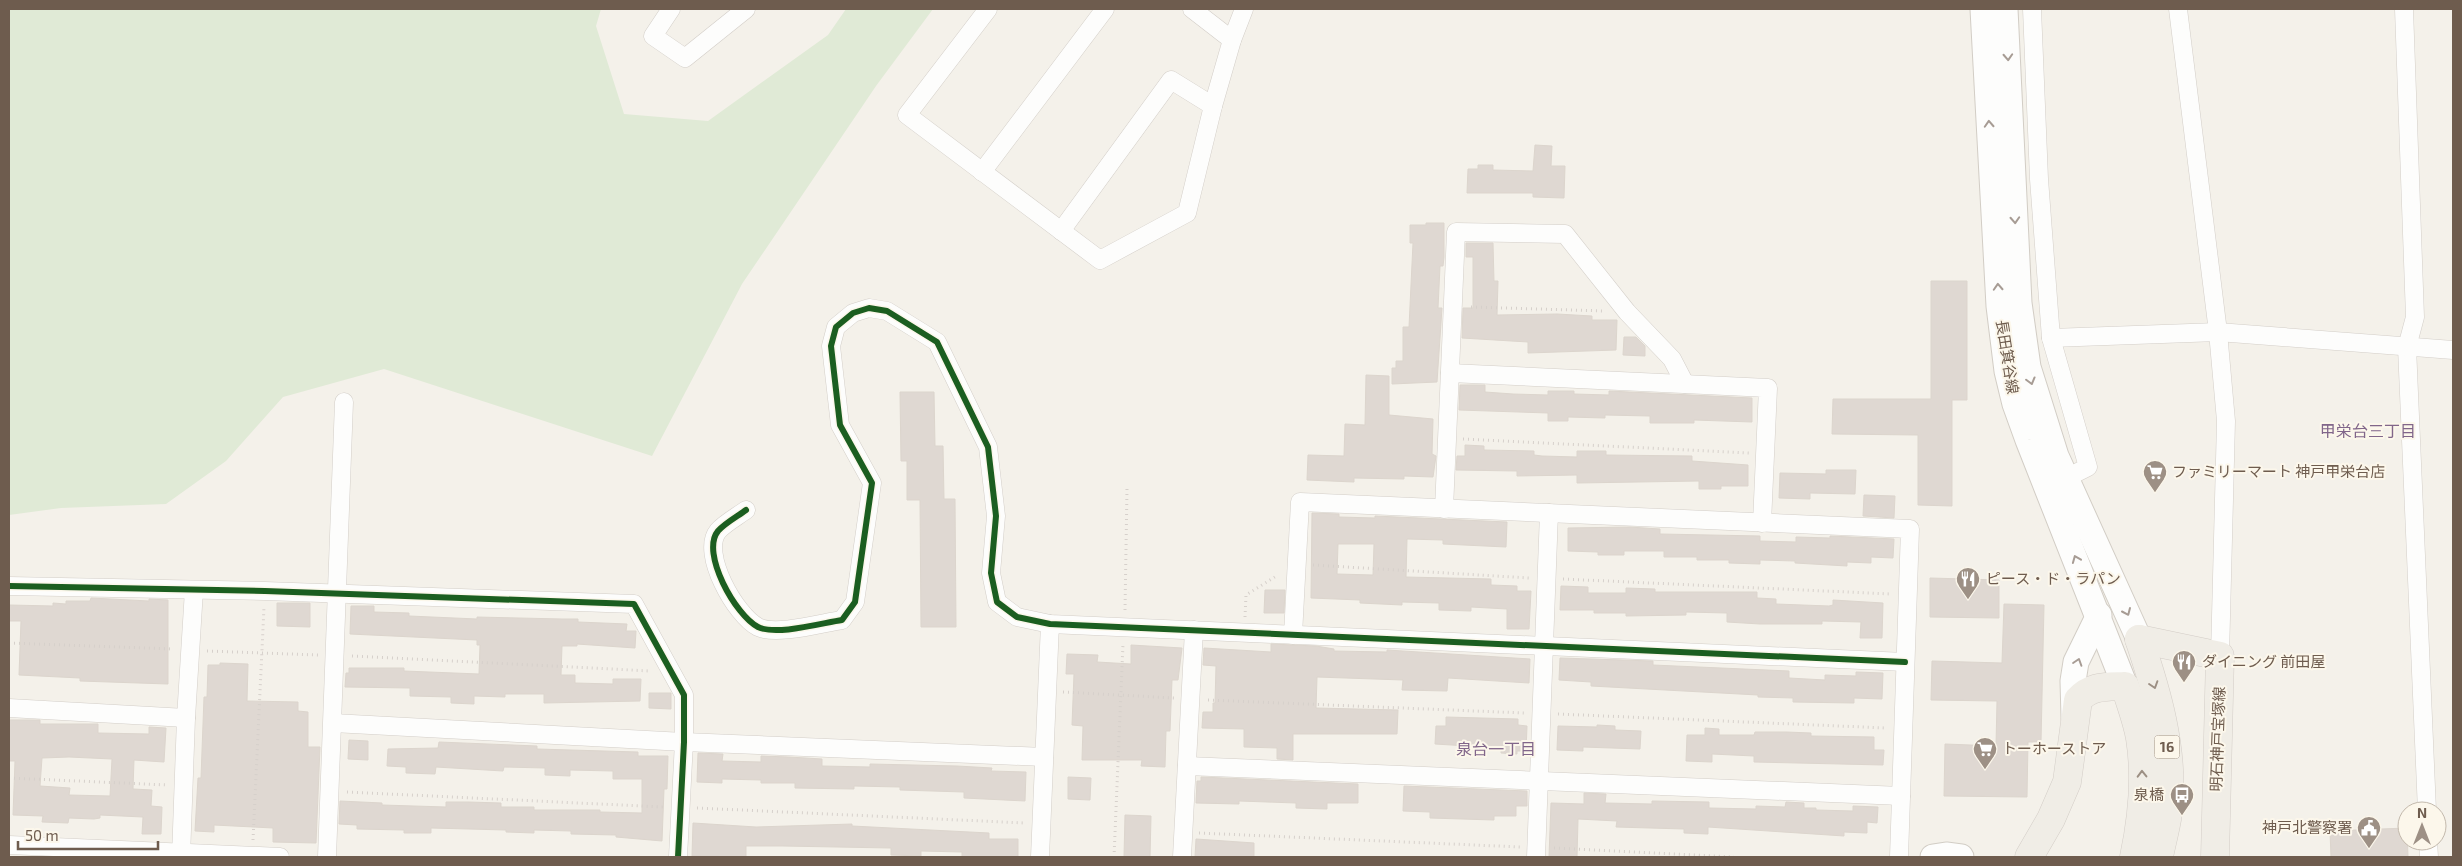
<svg xmlns="http://www.w3.org/2000/svg" width="2462" height="866" font-family="'Exo 2','Noto Sans JP',sans-serif">
  <rect width="100%" height="100%" fill="#f4f1ea"/>
  <path fill="#e0ead6" d="M9,9H601L596,26L624,114L708,121L828,35L846,9H933L876,86L742,284L652,456L384,369L283,397L226,461L166,504L61,508L9,515Z"/>
  <g fill="#dfd8d2" stroke="#dcd5cd" fill-rule="evenodd">
    <path d="M1535,145L1552,146L1551,166H1565L1564,198L1533,197V193H1467L1468,169H1478V165H1493V170L1533,171Z"/>
    <path d="M1426,223H1444V257L1443,266H1440L1438,308H1442L1437,382L1392,384V368H1396V361H1403V327H1409L1413,243H1410V225H1426Z"/>
    <path d="M1466,243H1493L1494,281H1498L1497,315L1557,314L1592,316V320H1617L1616,350L1528,353V342L1462,338L1463,308H1473V257H1466Z"/>
    <path d="M1931,281H1967V400H1952V506L1918,505V435L1832,434L1833,399H1931Z"/>
    <path d="M1624,337H1636L1645,346V356L1623,355Z"/>
    <path d="M1366,375L1389,376V415L1433,419L1432,454L1436,456L1433,477L1404,476V479L1354,478V482L1307,480L1308,455L1344,456L1345,424L1365,425Z"/>
    <path d="M1460,385H1485V392L1513,394L1548,395V391H1574V394L1609,395V391L1752,398V422L1694,420V423H1650V416L1605,415V418L1568,417V421H1548V413L1459,410Z"/>
    <path d="M900,392H934L935,446H943L944,499H955L956,627H921L920,500H907V461H901Z"/>
    <path d="M1465,445L1484,446V450L1534,451V455L1542,456L1577,457V451H1606V455L1692,456V461L1748,465V486H1721V489H1699V481L1577,483V475L1517,476V471L1456,470L1457,456H1465Z"/>
    <path d="M1826,470H1856L1855,494L1810,493V499L1779,498L1780,473L1826,474Z"/>
    <path d="M1864,495L1895,496L1894,518L1863,516Z"/>
    <path d="M1312,513L1339,514V517L1375,518V516L1507,522L1506,547L1443,544V540L1407,539L1406,577L1491,579V585L1517,586V591H1531L1529,629H1507V609L1471,607V611L1439,610V603L1402,602V605L1360,603V600L1311,598ZM1338,544H1374L1373,575L1337,574Z"/>
    <path d="M1629,527L1660,529V534L1760,536V541L1796,542V537L1830,538V536L1894,539L1893,558L1871,557V563L1847,562V566L1795,563V561L1760,560V564L1729,563V560H1697V557H1664V551H1624V555H1598V552L1568,551V528Z"/>
    <path d="M1930,578L1999,580V618L1930,617Z"/>
    <path d="M1561,586L1588,587V593H1626V588L1655,589V592H1757V598L1776,599V604L1829,606L1833,605V600L1883,603L1882,638H1860L1861,622L1822,621V624H1760L1727,622V613L1686,612V615L1626,616V613H1594V610H1560Z"/>
    <path d="M1265,590H1285L1284,613H1264Z"/>
    <path d="M91,598L149,601V599L168,600V684L80,681V678L19,675L21,621H9V605L53,606V603L66,604V601H90Z"/>
    <path d="M277,603H310V627L277,626Z"/>
    <path d="M2004,604L2044,605L2041,742H2028L2027,797L1944,796L1945,744L1996,746L1997,701L1931,700L1932,661L2002,663Z"/>
    <path d="M351,606H374V612L409,613V616L477,619V617L562,619H578V622L627,624L626,631H636L635,648L577,644V646H562L561,675H575V683L613,684V679H641L640,701L544,703V694H505V697L474,696V704L451,703V697L410,696V688L345,687L346,673H349V668H404V671L479,674L480,645H477V640L350,634Z"/>
    <path d="M1271,644L1316,646L1334,649V651L1387,652V650L1530,659L1529,683L1448,678L1447,691L1402,690L1403,680L1317,677L1316,708L1398,710L1397,734H1293V760L1277,759V748L1244,747V729L1202,728L1203,712H1213V703H1215L1216,666L1203,665L1204,648L1271,652Z"/>
    <path d="M1131,645L1182,648L1178,680H1172L1170,731H1166L1165,767L1141,766L1142,760H1082L1083,726L1072,725L1074,674H1066L1067,654L1098,655L1097,662L1131,664Z"/>
    <path d="M1560,658L1653,661V665L1789,671V678L1825,680V675L1856,676V672L1883,673L1882,699L1854,698V703L1793,702V698L1758,697V695L1591,686V682L1559,680Z"/>
    <path d="M220,663L248,664L247,701L298,702V711L308,712V747H320L316,843L273,842V828L214,825V832L195,831L198,778H201L204,697H207L208,665H220Z"/>
    <path d="M649,693H671V709L649,708Z"/>
    <path d="M1446,717L1518,719V725L1527,726L1526,751H1517V754L1501,753V748L1435,744L1436,726H1446Z"/>
    <path d="M9,720H40V724H98V733L149,734V727L166,728L164,762L134,760L133,789L152,790L151,806L162,807L161,834H142L143,817L100,815V818L94,819L69,818L68,823L42,822L43,816L13,815L15,761H9ZM69,757L112,759L110,796L69,795L70,788L40,786L42,758Z"/>
    <path d="M1597,725L1615,726V730L1641,731L1640,749L1583,747V751L1557,750L1558,726L1597,727Z"/>
    <path d="M1705,728L1719,729V735H1754L1755,732H1786L1811,733V736L1874,737V750H1884L1883,765L1754,762V756L1712,754V762L1686,761L1687,735H1705Z"/>
    <path d="M349,740L368,741V760L348,759Z"/>
    <path d="M439,742L537,746V749L638,752V756H668L667,789H664L662,841L616,837V835L571,834V831L534,830V833L506,832V830L431,828V833H404V830L357,829V825L339,824L340,801L382,803V805L446,807V802H468L501,803V807H534V810H600V812L642,813V779H613V771L570,770V776L545,775V768L504,767L503,771L436,767L435,774L406,773V767L387,766L388,749L438,748Z"/>
    <path d="M698,753L723,754L722,761L761,762V756L789,757L822,759V766L870,767V764L957,766L992,768L991,771L1026,772L1025,801L964,798V792L900,790V787L854,786V789L795,788V783H761V780L722,779V783L697,782Z"/>
    <path d="M1068,777L1091,778L1090,800L1068,799Z"/>
    <path d="M1201,777L1358,784V803H1327V809L1296,808V803L1239,801V804L1196,803L1197,781H1201Z"/>
    <path d="M1404,786L1527,791V806H1516V816H1494V820L1430,818V812L1403,811Z"/>
    <path d="M1584,793L1606,794L1605,803L1652,804V801L1709,802V808L1756,809V806L1785,807L1786,802L1804,803V808H1816V810L1853,811V806L1878,807L1877,823L1867,822V833L1844,832V836L1708,827V834L1684,833V829L1616,827L1617,821L1578,819L1577,857H1549L1551,803L1584,804Z"/>
    <path d="M1125,815L1151,816L1150,857H1124Z"/>
    <path d="M693,823L756,827L852,824V826L989,833V839H1018V857H962V852L921,851V856L891,855V848L783,846H746V857L692,856Z"/>
    <path d="M2407,828L2408,857H2331L2330,831Z"/>
    <path d="M1196,839L1254,843V857H1195Z"/>
  </g>
  <g fill="none" stroke-linecap="round" stroke-linejoin="round">
    <g stroke="#d3cec8" stroke-width="19">
      <g id="street">
        <path d="M671,9L653,36L685,58L746,9"/>
        <path d="M988,9L907,115L1100,260L1187,213L1213,106L1232,40L1244,9"/>
        <path d="M1192,9L1232,40"/>
        <path d="M2032,9L2039,179L2051,338L2088,467L2066,478"/>
        <path d="M2178,9L2218,332L2226,421L2220,656"/>
        <path d="M2404,9L2415,317L2407,347L2427,811"/>
        <path d="M982,172L1105,9"/>
        <path d="M1061,231L1171,80L1213,106"/>
        <path d="M2051,338L2218,332L2453,350"/>
        <path d="M1450,373L1768,388L1762,523"/>
        <path d="M1444,509L1456,232L1565,234L1627,312L1672,359L1685,384"/>
        <path d="M746,510C738,516 725,523 718,531C700,553 736,616 758,627C776,636 822,623 842,620L855,602L872,483L840,425L831,346L836,327L853,313L869,308L887,311L937,342L988,447L996,516L991,573L997,602L1017,617L1050,624L1905,662"/>
        <path d="M9,586L265,591L634,604L684,695V742L678,857"/>
        <path d="M1293,635L1300,502L1910,529L1899,857"/>
        <path d="M9,708L186,718"/>
        <path d="M333,723L684,742L1044,757"/>
        <path d="M1187,766L1901,796"/>
        <path d="M2428,841L2429,857"/>
        <path d="M9,845L280,857"/>
        <path d="M181,857L186,718L194,590"/>
        <path d="M327,857L344,402"/>
        <path d="M1040,857L1050,624"/>
        <path d="M1182,857L1194,630"/>
        <path d="M1536,857L1549,513"/>
      </g>
    </g>
    <g stroke="#d2cdc5" stroke-width="27">
      <g id="secondary">
        <path d="M1983,9L1999,306L2007,371L2015,404L2028,440L2125,686"/>
        <path d="M2005,9L2019,303L2028,367L2056,456L2139,639"/>
        <path d="M2074,718L2073,681L2076,662L2099,615"/>
        <path d="M1933,857L1946,855L1961,857"/>
      </g>
    </g>
    <g stroke="#d3cdc7" stroke-width="29">
      <g id="primary">
        <path d="M2139,639L2220,656L2215,857"/>
        <path d="M2139,639C2157,692 2173,747 2169,804C2168,822 2162,840 2159,857"/>
        <path d="M2029,857L2051,819L2067,782L2078,700C2091,685 2107,687 2125,686C2130,703 2137,720 2140,738C2146,776 2142,819 2134,857"/>
      </g>
    </g>
    <g stroke="#d6d0cb" stroke-width="3" stroke-dasharray="1 4" stroke-linecap="butt">
      <path d="M1471,307L1605,311"/>
      <path d="M1463,439L1749,453"/>
      <path d="M1313,565L1529,578"/>
      <path d="M1563,579L1891,594"/>
      <path d="M1125,610L1127,488"/>
      <path d="M1245,617L1246,595L1278,575"/>
      <path d="M9,643L173,649"/>
      <path d="M207,651L318,655"/>
      <path d="M352,656L650,671"/>
      <path d="M1063,692L1174,698"/>
      <path d="M1208,700L1524,713"/>
      <path d="M1558,714L1886,728"/>
      <path d="M9,778L168,785"/>
      <path d="M347,792L663,807"/>
      <path d="M697,808L1025,823"/>
      <path d="M1199,833L1520,847"/>
      <path d="M253,840L264,607"/>
      <path d="M1554,848L1734,857"/>
      <path d="M1114,857L1123,644"/>
    </g>
    <use href="#street" stroke="#fdfdfc" stroke-width="18"/>
    <use href="#secondary" stroke="#fdfdfc" stroke-width="25"/>
    <use href="#primary" stroke="#f0ede6" stroke-width="28"/>
    <g stroke="#fcf7eb" stroke-width="9">
      <g id="cycleway">
        <path d="M746,510C738,516 725,523 718,531C700,553 736,616 758,627C776,636 822,623 842,620L855,602L872,483L840,425L831,346L836,327L853,313L869,308L887,311L937,342L988,447L996,516L991,573L997,602L1017,617L1050,624L1905,662"/>
        <path d="M9,586L265,591L634,604L684,695V742L678,857"/>
      </g>
    </g>
    <use href="#cycleway" stroke="#1b5e20" stroke-width="6"/>
  </g>
  <defs><path id="oneway-chevron" d="M-2-3.5L2.5 0L-2 3.5" fill="none" stroke-width="1.6" stroke-linecap="round" stroke-linejoin="round" transform="scale(1.25)"/></defs>
  <g stroke="#a79c94">
    <use href="#oneway-chevron" transform="translate(2008 57) rotate(87)"/>
    <use href="#oneway-chevron" transform="translate(1989 124) rotate(-93)"/>
    <use href="#oneway-chevron" transform="translate(2015 220) rotate(87)"/>
    <use href="#oneway-chevron" transform="translate(1998 287) rotate(-93)"/>
    <use href="#oneway-chevron" transform="translate(2031 381) rotate(75)"/>
    <use href="#oneway-chevron" transform="translate(2076 559) rotate(-112)"/>
    <use href="#oneway-chevron" transform="translate(2127 612) rotate(66)"/>
    <use href="#oneway-chevron" transform="translate(2078 662) rotate(-72)"/>
  </g>
  <g stroke="#9c8f83">
    <use href="#oneway-chevron" transform="translate(2154 685) rotate(72)"/>
    <use href="#oneway-chevron" transform="translate(2142 774) rotate(-91)"/>
  </g>
  <defs>
    <g id="supermarket-pin" transform="scale(1.25)"><path d="M0 17L-7.5 6A9.5 9.5 0 1 1 7.5 6Z" fill="#9d9085" stroke="#fcf7eb"/><path d="M-6-5.5h2.5l.6 2H6L4.5 2H-2.5L-4.4-4H-6ZM-1.5 3.2a1.3 1.3 0 1 0 .1 0ZM3 3.2a1.3 1.3 0 1 0 .1 0Z" fill="#fff"/></g>
    <g id="restaurant-pin" transform="scale(1.25)"><path d="M0 17L-7.5 6A9.5 9.5 0 1 1 7.5 6Z" fill="#9d9085" stroke="#fcf7eb"/><path d="M-5-6h1v4h1v-4h1v4h1v-4h1v5L-1.5 .5V6h-2V.5L-5-1ZM5-6V6H3V1.5H1.5Q1.5-4 5-6Z" fill="#fff"/></g>
    <g id="bus-pin" transform="scale(1.25)"><path d="M0 17L-7.5 6A9.5 9.5 0 1 1 7.5 6Z" fill="#9d9085" stroke="#fcf7eb"/><path d="M-5-6H5V4H4V6H2V4H-2V6H-4V4H-5ZM-3.5-4V0h7V-4ZM-3.5 1.2v1.5H-2V1.2ZM2 1.2v1.5H3.5V1.2Z" fill="#fff"/></g>
    <g id="civic-pin" transform="scale(1.25)"><path d="M0 17L-7.5 6A9.5 9.5 0 1 1 7.5 6Z" fill="#9d9085" stroke="#fcf7eb"/><path d="M-.6-6.5H3V-4.5H.6V-3L4-1V1h2V6H-6V1h2V-1L-.6-3ZM-1.2 2.5V6h2.4V2.5Z" fill="#fff"/></g>
  </defs>
  <g fill-rule="evenodd">
    <use href="#supermarket-pin" x="2155" y="472"/>
    <use href="#restaurant-pin" x="1968" y="579"/>
    <use href="#restaurant-pin" x="2184" y="662"/>
    <use href="#supermarket-pin" x="1985" y="749"/>
    <use href="#bus-pin" x="2182" y="795"/>
    <use href="#civic-pin" x="2369" y="828"/>
  </g>
  <g text-anchor="middle" stroke-width="4" stroke-linejoin="round" paint-order="stroke">
    <rect fill="#fcf7eb" stroke="#998a7d" stroke-width="1" x="2154.5" y="735.5" width="25" height="23" rx="4"/>
    <g font-size="14" font-weight="bold" fill="#6e5c4e">
      <text x="2167" y="752">16</text>
    </g>
    <g font-size="15" fill="#6e5c4e" stroke="#fcf7eb">
      <text transform="translate(2007 357) rotate(81)" y="5">長田箕谷線</text>
      <text transform="translate(2218 739) rotate(-88)" y="5">明石神戸宝塚線</text>
    </g>
    <g font-size="15" fill="#6e5c4e" stroke="#fcf7eb" text-anchor="start">
      <text x="2172" y="477">ファミリーマート 神戸甲栄台店</text>
      <text x="1986" y="584">ピース・ド・ラパン</text>
      <text x="2202" y="667">ダイニング 前田屋</text>
      <text x="2002" y="754">トーホーストア</text>
      <text x="2164" y="800" text-anchor="end">泉橋</text>
      <text x="2352" y="833" text-anchor="end">神戸北警察署</text>
    </g>
    <g font-size="16" fill="#81668a" stroke="#fcf7eb">
      <text x="2368" y="437">甲栄台三丁目</text>
      <text x="1496" y="755">泉台一丁目</text>
    </g>
  </g>
  <rect width="2462" height="866" fill="none" stroke="#6e5c4e" stroke-width="20"/>
  <g transform="translate(2422 826)"><circle r="24" fill="#fcf7eb" stroke="#c3b9ac"/>
  <path d="M0-4L9 19L0 12L-9 19Z" fill="#9d9085"/>
  <text y="-8" font-size="14" font-weight="bold" text-anchor="middle" fill="#6e5c4e">N</text>
  </g>
  <path d="M18 841v8h140v-8" fill="none" stroke="#6e5c4e" stroke-width="2.5"/>
  <text x="25" y="841" font-size="15" fill="#6e5c4e" stroke="#fcf7eb" stroke-width="4" paint-order="stroke">50 m</text>
</svg>
